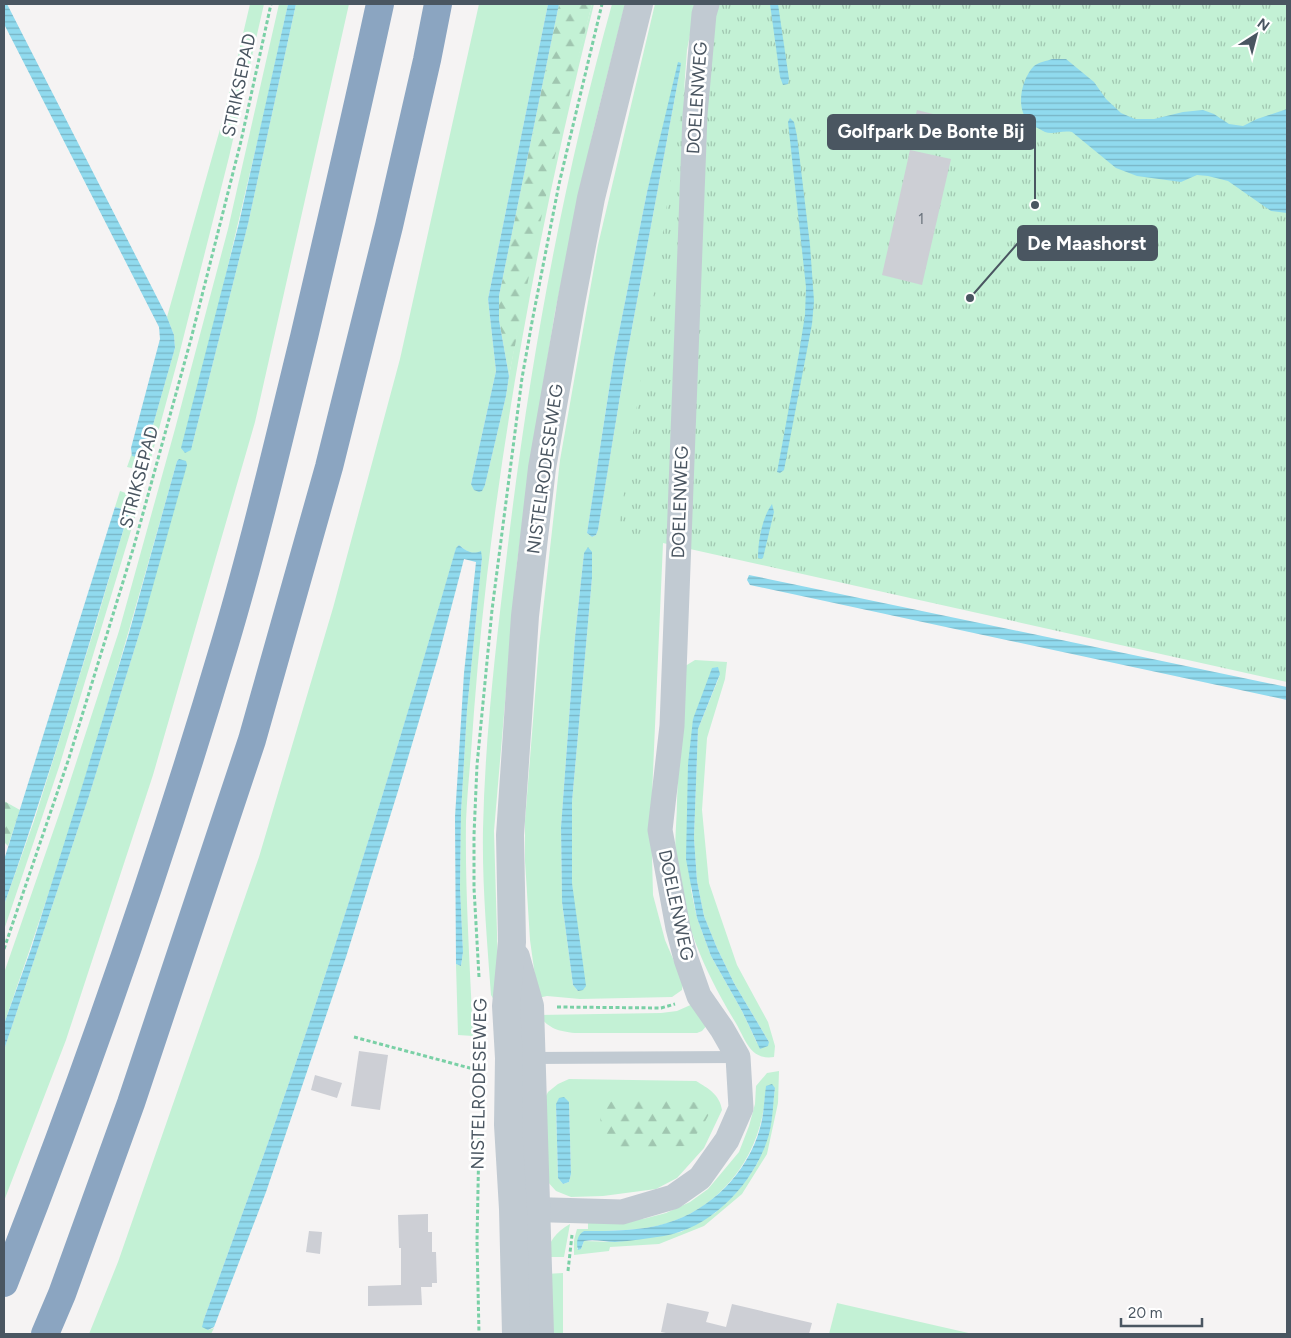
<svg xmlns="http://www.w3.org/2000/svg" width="1291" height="1338" font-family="Figtree,sans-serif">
  <defs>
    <pattern id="forest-firs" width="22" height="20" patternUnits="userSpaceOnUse" patternTransform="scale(1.25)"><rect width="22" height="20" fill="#c3f1d5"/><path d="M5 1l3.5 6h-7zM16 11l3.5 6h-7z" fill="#a0c6b0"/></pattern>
    <pattern id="park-tufts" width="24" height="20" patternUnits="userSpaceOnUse" patternTransform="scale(1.25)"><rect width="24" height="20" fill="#c3f1d5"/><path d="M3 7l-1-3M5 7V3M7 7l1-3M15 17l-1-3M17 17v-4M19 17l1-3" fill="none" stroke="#a0c6b0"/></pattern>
    <pattern id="water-rules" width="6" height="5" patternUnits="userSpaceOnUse" patternTransform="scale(1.25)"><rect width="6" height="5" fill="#90daee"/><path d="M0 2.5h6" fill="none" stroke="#78b4c4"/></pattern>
  </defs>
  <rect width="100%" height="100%" fill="#f5f3f3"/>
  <g fill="#c3f1d5" fill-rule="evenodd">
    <path d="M250,4H264L229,157L178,359L150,462C142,468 137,470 127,467L132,453H145L175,348L174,335L167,317L224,115Z"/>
    <path d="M279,4H288L262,122L217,312L191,450L248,224L296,4H349L255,422L153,775L66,1040L4,1201V1050L89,796L142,625L179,459L177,461C124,650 70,839 4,1024V973L62,806L119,631L175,429L228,229Z"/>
    <path d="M479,4H548L488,299L496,371L471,484L485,485L506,396L509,376L525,289L564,110L592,4H594C547,192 510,382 487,576C480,635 475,694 471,753C469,776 467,799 466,821C465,893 470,965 473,1036L458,1035L456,964L461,966L463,952L460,888L461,813L467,710L482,558L476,553H469L459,545L456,549C397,752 335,955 264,1154C244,1209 224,1264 204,1319L208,1330L214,1328L211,1334H89L118,1262L259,857L333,608L400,359Z"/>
    <path d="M612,4H625L593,132L555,312L530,466L517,563L494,831L499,1001L494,1000L491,995C487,939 482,884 483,829C485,736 496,644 507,553C529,367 562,184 612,4Z"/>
    <path d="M655,4H696L687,50L681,131L651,818L653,895L665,940L683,982L682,990L672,997L580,999L547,996L538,998L530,940L525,861V821L539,646L560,460L598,245ZM680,70L626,360L598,530L596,535L592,537L587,533L614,357L647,192ZM592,552V578L572,802V883L578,991L573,985L562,902L561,827L575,637L584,553Z"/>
    <path d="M120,491C132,494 136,502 136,514L59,767L4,930V905L34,821L94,630L129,511L115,507Z"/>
    <path d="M695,660L727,662L725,679L707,738L702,810L709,883L737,965L768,1022L775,1046L774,1057C749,1061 745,1037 734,1020C703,968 683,922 676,861C674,842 677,820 677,801C679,757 680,713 682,668ZM720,675L698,729L694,838L697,881L704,916L717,948L734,983L769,1042L757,1043L742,1011L711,956L697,918L691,890L693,719Z"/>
    <path d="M695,1003L708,1024L702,1031L697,1033H575C557,1031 550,1029 538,1015L661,1013L677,1011Z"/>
    <path d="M779,1071L778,1103L767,1154L742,1194L704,1226L659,1244L610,1247L609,1251L574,1255V1240L577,1229H588V1222L643,1219L666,1213L690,1202L708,1189L739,1152L749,1126L755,1104L756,1086L767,1073ZM775,1088L773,1104L758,1162L748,1178L735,1194L715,1213L681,1232L615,1242L584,1241L581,1249H577L584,1231C611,1231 641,1231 668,1223C723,1206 761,1154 765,1097Z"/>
    <path d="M569,1079L696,1081C708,1088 720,1095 722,1110L704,1148L677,1178L656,1189L603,1196L571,1197L556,1191L547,1181L542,1104L548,1092L558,1084ZM569,1102L571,1174L569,1182L563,1184L558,1178L556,1104Z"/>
    <path d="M570,1224L564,1257H545C549,1241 556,1232 570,1224Z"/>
    <path d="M563,1273V1334H546L545,1274Z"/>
    <path d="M837,1303L973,1334H829Z"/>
  </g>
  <g fill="url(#forest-firs)">
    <path d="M559,4H592C560,127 533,251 509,376L499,320V296Z"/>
    <path d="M4,801L20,810L8,846L4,842Z"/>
    <path d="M665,1097L699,1103L709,1114L702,1127L687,1146L617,1149L606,1144L602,1135L600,1115L603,1104L617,1100Z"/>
  </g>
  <path fill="url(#park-tufts)" d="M706,4H1287V682L618,533L688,64Z"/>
  <g fill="url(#water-rules)">
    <path d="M4,4H7L167,317L174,335L175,348L145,453L140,458L132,456L131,448L160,339L159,327L4,24Z"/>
    <path d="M288,4H296L248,224L191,450L185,453L181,448L239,223Z"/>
    <path d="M548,4H559L499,296V320L509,376L506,396L485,485L482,491L479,492L474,490L471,484L496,371L488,299Z"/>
    <path d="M770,4H778L789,79L788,84L783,85L780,77Z"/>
    <path d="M1052,59H1066L1094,82L1106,99L1121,113L1135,119H1154L1183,112L1203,110L1214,114L1229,124L1243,126L1257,119L1287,109V213L1271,211L1228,181L1208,176L1197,175L1181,182L1137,176L1116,168L1072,132C1062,130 1053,135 1045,132C1039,129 1032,125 1028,121C1015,107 1022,78 1034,66C1039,62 1047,61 1052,59Z"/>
    <path d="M678,62L681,63L680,70L626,360L598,530L596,535L592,537L587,533L614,357L647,192Z"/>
    <path d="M790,118L794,122L797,136L810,245L814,301L812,324L784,470L780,473L777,472L778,467L799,353L805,315L806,287L788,122Z"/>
    <path d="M179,459L186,461L187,465L142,625L89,796L4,1050V1024L31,949L84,780L129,633L177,461Z"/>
    <path d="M772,504L774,512L763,558L761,559L758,558C758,541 762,518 772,504Z"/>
    <path d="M115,507L129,511C90,643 50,775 4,905V860Z"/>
    <path d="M459,545C466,551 472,555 481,551L482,558L467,710L461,813L460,888L463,952L461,966L456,964L455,817L464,673L476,562L464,559L439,654L398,791L346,957L266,1192L214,1327L208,1330L202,1327L204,1319C224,1264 244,1209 264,1154C335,955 397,752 456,548Z"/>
    <path d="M588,547L592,552V578L572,802V883L586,986L583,990L578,991L573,985L562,902L561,827L575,637L584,553Z"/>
    <path d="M749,575L1287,687V700L750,585L747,580Z"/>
    <path d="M718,667L720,674L698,729L694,838L697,881L704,916L717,948L734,983L769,1042L768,1046L760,1049L742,1011L711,956L697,918L686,859L688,764L693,719L712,668Z"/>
    <path d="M772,1084L775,1088C773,1102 773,1117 770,1130C759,1178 714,1228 664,1236C648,1238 631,1241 615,1242C605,1242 595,1239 584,1241L581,1249L578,1250C576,1243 577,1235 584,1231C611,1231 641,1231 667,1223C711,1210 748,1172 760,1128C764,1115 764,1100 766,1086Z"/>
    <path d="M564,1097L569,1102L571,1174L569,1182L563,1184L558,1178L556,1104L559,1098Z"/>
  </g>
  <g fill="#cdcfd5">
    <path d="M917,110L941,116L937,132L913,127Z"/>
    <path d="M910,150L951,159L922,285L882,275Z"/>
    <path d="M359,1051L388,1055L380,1110L351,1106Z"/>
    <path d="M315,1075L342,1083L337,1098L311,1090Z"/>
    <path d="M428,1214V1232H432V1252H436L437,1283H432V1287H421L422,1305L368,1306V1286L401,1285V1248H399L398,1215Z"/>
    <path d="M309,1231L322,1232L320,1254L306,1252Z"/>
    <path d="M667,1303L709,1312L706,1322L726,1327L732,1304L812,1323L809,1334H671L661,1332Z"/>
  </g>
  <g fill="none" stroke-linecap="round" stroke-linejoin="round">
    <g stroke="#7ad0a6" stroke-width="3" stroke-dasharray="4 2.5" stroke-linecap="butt">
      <path d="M4,949L69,758L134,546L191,339L241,141L271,4"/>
      <path d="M479,977L474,888V835L477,765L492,610L522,378L532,322L559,184L602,4"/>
      <path d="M557,1007L661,1008L675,1004"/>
      <path d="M354,1037L481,1071"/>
      <path d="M479,1138L477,1241L479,1334"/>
      <path d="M568,1271L572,1235"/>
    </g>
    <path stroke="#c1cad2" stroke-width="12" d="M531,1058L738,1057"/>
    <path stroke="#c1cad2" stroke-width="25" d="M517,1209L622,1212L673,1197L700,1178L727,1140L741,1108L738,1057L722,1029L699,996L686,959L678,928L660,830L672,726L695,115L704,14L707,4"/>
    <g stroke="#c1cad2" stroke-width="28">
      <path d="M516,957L530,1006L540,1334"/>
      <path d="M516,1334L513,1209L508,1125L509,1058L506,1006L512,942L510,835L525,616L542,468L571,303L591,198L639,4"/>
    </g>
    <g stroke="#8ba5c1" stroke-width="28">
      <path d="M4,1283C87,1073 161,859 225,643C255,542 279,439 304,337C330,226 356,115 380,4"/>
      <path d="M45,1334L62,1294L131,1103L252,740L329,467L389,226L427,60L438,4"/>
    </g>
  </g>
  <g text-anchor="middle" stroke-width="5" stroke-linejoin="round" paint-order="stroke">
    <g font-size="15" fill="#6b747e">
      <text x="921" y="224">1</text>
    </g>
    <g font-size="18" fill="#4a5661" stroke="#fff">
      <text transform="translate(239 85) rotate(-78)" y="6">STRIKSEPAD</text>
      <text transform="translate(697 98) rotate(-86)" y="6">DOELENWEG</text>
      <text transform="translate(545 469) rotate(-82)" y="6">NISTELRODESEWEG</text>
      <text transform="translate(139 477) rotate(-75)" y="6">STRIKSEPAD</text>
      <text transform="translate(680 502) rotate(-88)" y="6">DOELENWEG</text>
      <text transform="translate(676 905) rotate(78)" y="6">DOELENWEG</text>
      <text transform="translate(479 1084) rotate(-89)" y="6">NISTELRODESEWEG</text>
    </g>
  </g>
  <path fill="none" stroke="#4a5661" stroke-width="2" d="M1035 205L1035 132M970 298L1018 243"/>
  <g fill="#4a5661" stroke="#fff" stroke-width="2">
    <circle cx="1035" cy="205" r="5"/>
    <circle cx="970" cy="298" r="5"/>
  </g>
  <g fill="#4a5661" stroke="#4a5661" stroke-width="2">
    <rect x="828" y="115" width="207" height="34" rx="5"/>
    <rect x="1018" y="226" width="139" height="34" rx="5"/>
  </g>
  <g font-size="19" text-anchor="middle" font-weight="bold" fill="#fff">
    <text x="931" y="138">Golfpark De Bonte Bij</text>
    <text x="1087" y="250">De Maashorst</text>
  </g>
  <rect width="1291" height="1338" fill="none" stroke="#4a5661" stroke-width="10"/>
  <g transform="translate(1256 35) rotate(36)" stroke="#ffffff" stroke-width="4" paint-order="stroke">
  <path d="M0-4L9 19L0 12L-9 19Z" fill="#4a5661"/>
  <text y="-8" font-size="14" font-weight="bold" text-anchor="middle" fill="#4a5661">N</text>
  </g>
  <path d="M1121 1318v8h81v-8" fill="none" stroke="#4a5661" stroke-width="2.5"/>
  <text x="1128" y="1318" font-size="15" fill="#4a5661" stroke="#ffffff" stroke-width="4" paint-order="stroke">20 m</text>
</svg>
